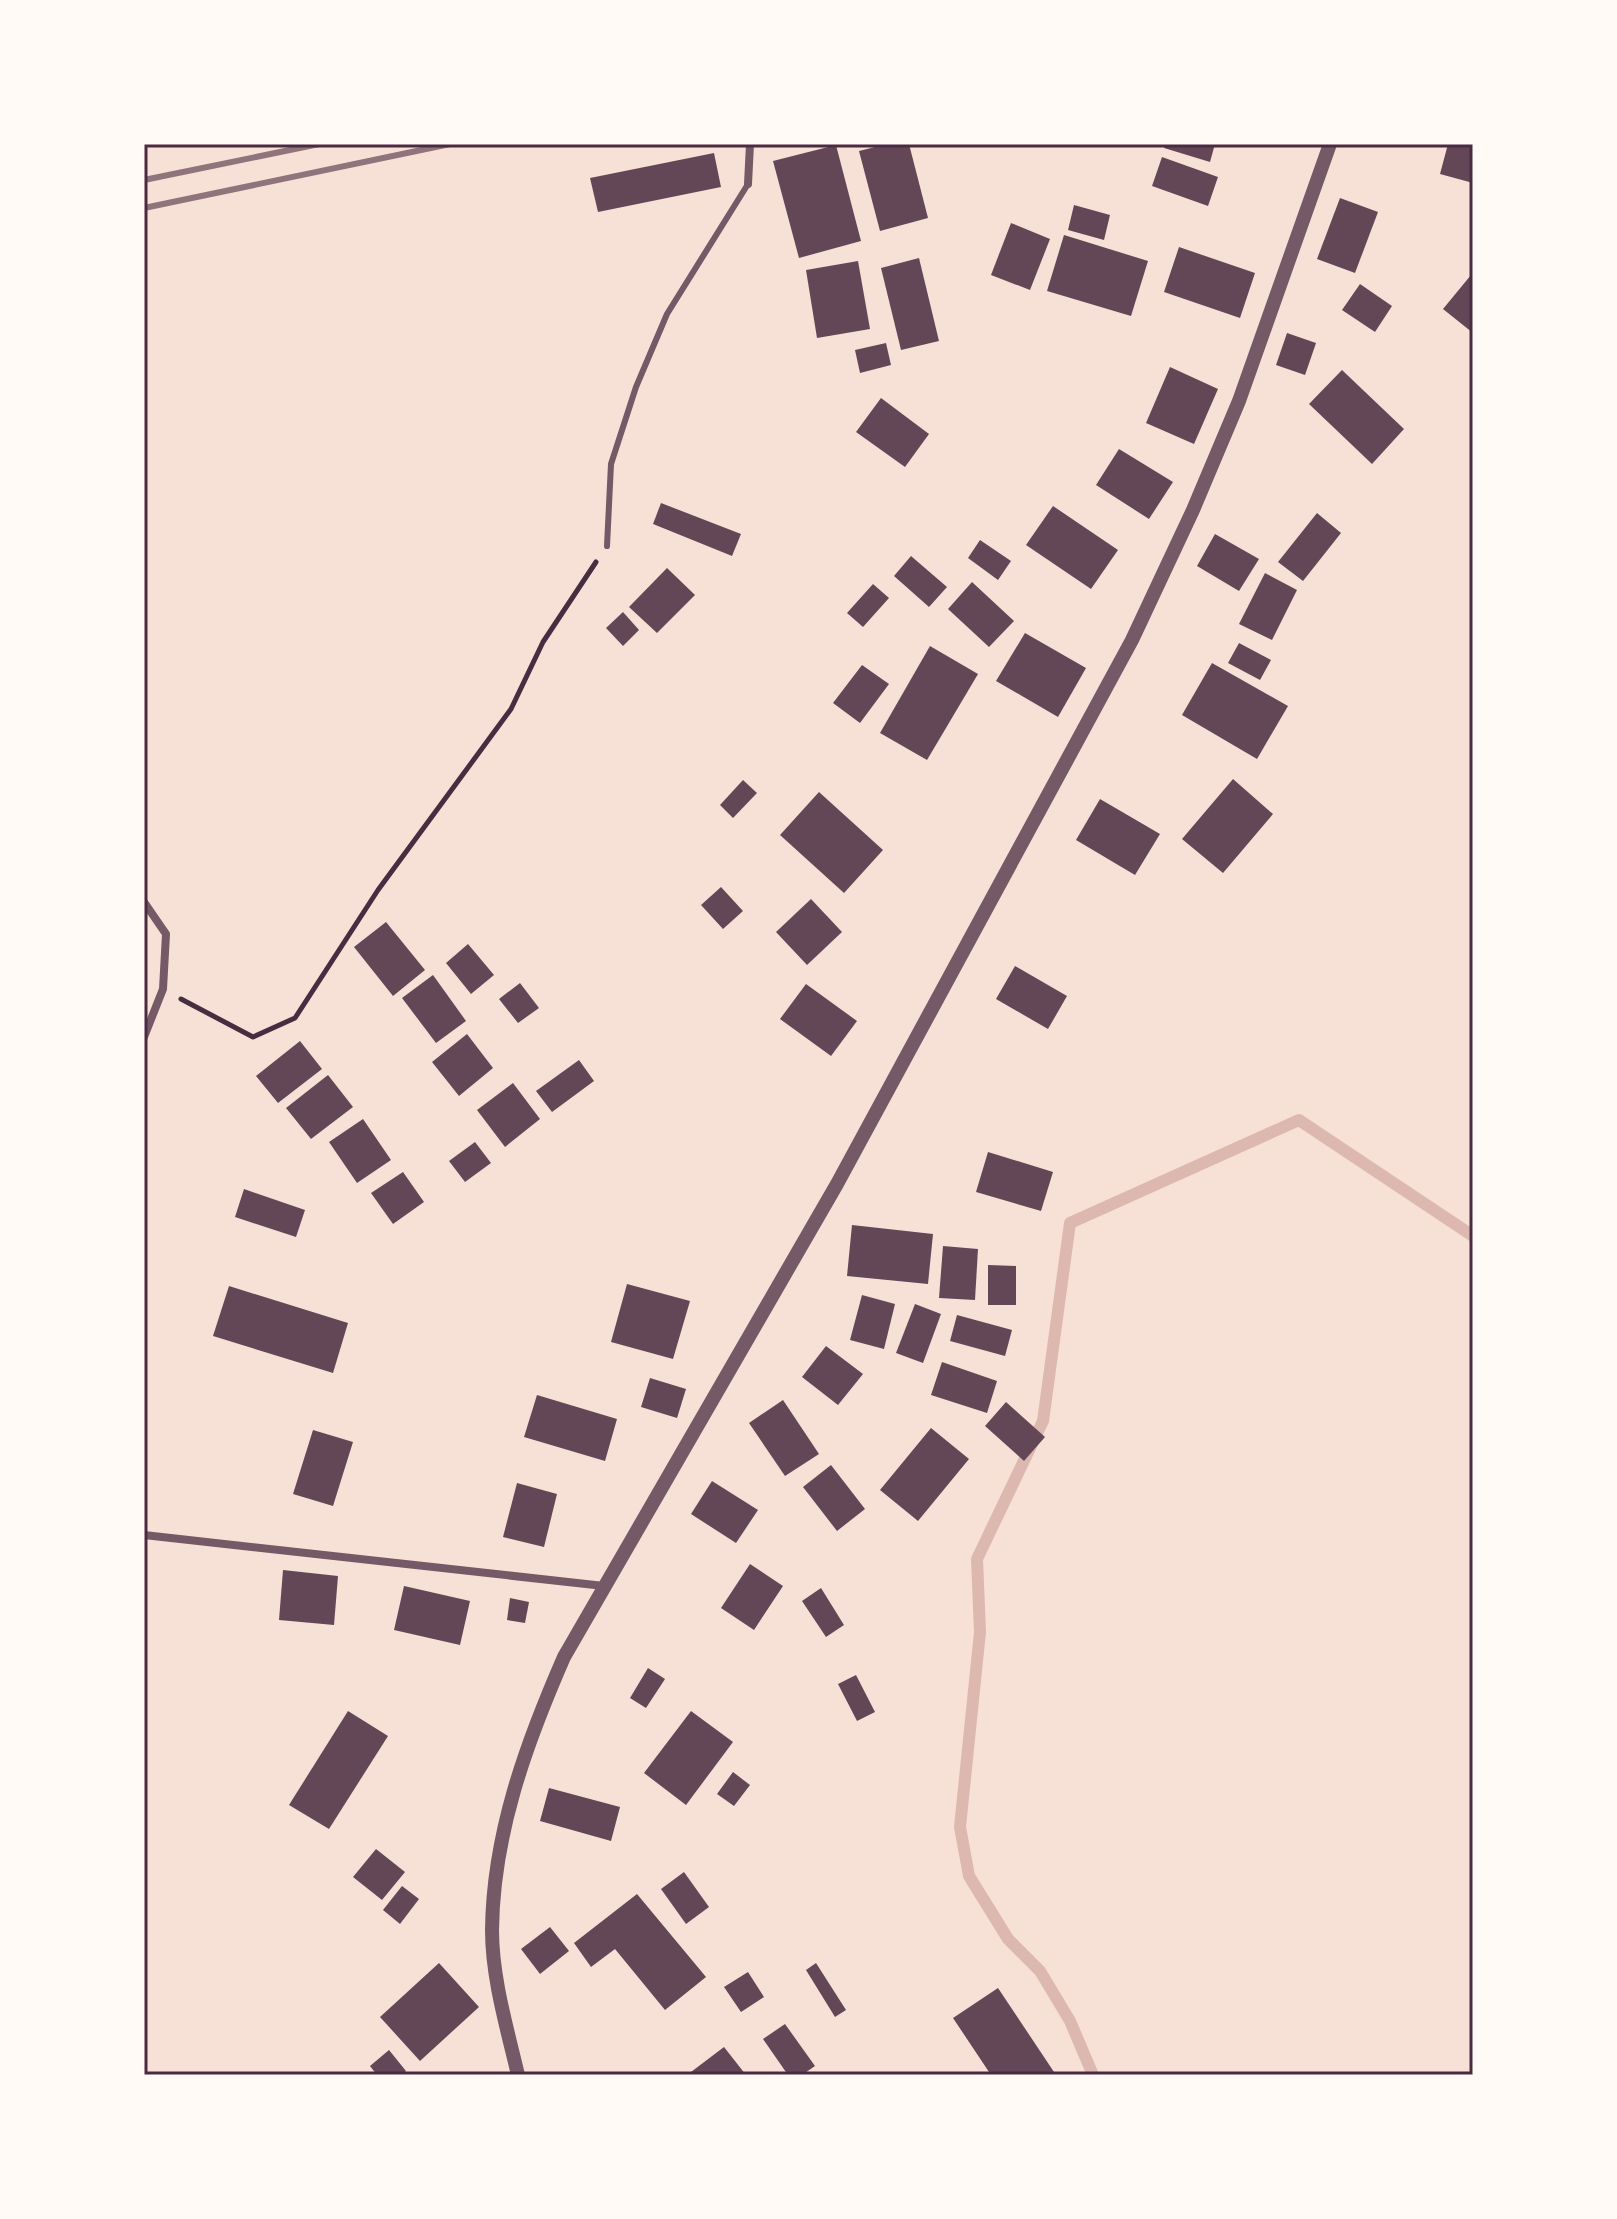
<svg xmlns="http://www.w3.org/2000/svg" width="1617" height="2219" font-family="'DejaVu Sans',sans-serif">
  <rect width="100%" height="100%" fill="#f7e1d7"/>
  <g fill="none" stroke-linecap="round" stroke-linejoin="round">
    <path stroke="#dcb8b0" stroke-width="12" d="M1093,2075L1070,2021L1040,1971L1008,1939L969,1876L960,1827L980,1632L977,1559L1043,1421L1070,1223L1299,1120L1473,1236"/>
  </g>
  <g fill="#644757">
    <path d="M887,144H909L928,218L880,231L859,151Z"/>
    <path d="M1166,144H1215L1210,162L1164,148Z"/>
    <path d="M1448,144H1473V183L1440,174Z"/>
    <path d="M836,145L861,241L799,258L773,161Z"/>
    <path d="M714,153L721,187L598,212L590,178Z"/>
    <path d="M1162,157L1218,177L1208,206L1152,186Z"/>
    <path d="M1340,198L1378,212L1355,273L1317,259Z"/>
    <path d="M1074,205L1110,215L1104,240L1068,230Z"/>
    <path d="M1011,223L1050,239L1030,290L991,275Z"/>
    <path d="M1064,235L1148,261L1131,316L1047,291Z"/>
    <path d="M1179,247L1255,273L1240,318L1164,292Z"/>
    <path d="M919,258L939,341L901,350L881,268Z"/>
    <path d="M858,261L870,329L817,338L806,270Z"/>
    <path d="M1471,275L1473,276V333L1443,309Z"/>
    <path d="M1360,284L1392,306L1375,332L1342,310Z"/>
    <path d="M1287,333L1316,343L1305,375L1276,365Z"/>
    <path d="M886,343L891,365L860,373L855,350Z"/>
    <path d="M1170,367L1218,389L1194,444L1146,423Z"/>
    <path d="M1342,370L1404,429L1372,464L1309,404Z"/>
    <path d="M881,398L929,434L905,467L856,432Z"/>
    <path d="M1119,449L1173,482L1149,519L1096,485Z"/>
    <path d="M661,503L741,534L732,556L653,524Z"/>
    <path d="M1053,506L1118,550L1091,589L1026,545Z"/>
    <path d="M1317,513L1341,533L1303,581L1278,562Z"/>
    <path d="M1215,534L1259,559L1239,591L1197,566Z"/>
    <path d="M980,540L1011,561L998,580L968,558Z"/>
    <path d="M911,556L947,587L929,607L894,576Z"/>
    <path d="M667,568L695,595L657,633L629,607Z"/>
    <path d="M1265,573L1297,590L1272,640L1239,624Z"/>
    <path d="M972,582L1014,621L989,647L948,609Z"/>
    <path d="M873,584L889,598L863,627L847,613Z"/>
    <path d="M623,612L639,630L623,646L606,628Z"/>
    <path d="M1025,633L1086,668L1058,717L996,681Z"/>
    <path d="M1239,643L1271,660L1260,680L1228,663Z"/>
    <path d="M930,646L978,674L927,760L880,733Z"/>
    <path d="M1212,663L1288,706L1257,759L1182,715Z"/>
    <path d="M862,665L889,684L860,723L833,703Z"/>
    <path d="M1233,779L1273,814L1223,873L1182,839Z"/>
    <path d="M743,780L757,793L733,818L720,805Z"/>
    <path d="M819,792L883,850L844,893L780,835Z"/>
    <path d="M1100,799L1160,834L1135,875L1076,840Z"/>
    <path d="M721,887L743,911L723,929L701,905Z"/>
    <path d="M811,899L842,932L807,965L776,932Z"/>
    <path d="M386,922L425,970L393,996L354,947Z"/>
    <path d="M468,944L494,975L471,994L446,963Z"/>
    <path d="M1015,966L1067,996L1048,1029L996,999Z"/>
    <path d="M433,975L466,1021L436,1043L402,998Z"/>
    <path d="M520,983L539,1008L518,1023L499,999Z"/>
    <path d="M806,984L857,1021L831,1056L780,1019Z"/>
    <path d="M467,1034L493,1068L459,1096L432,1062Z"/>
    <path d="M300,1041L322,1069L278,1103L256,1076Z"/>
    <path d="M579,1060L594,1081L552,1112L536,1091Z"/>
    <path d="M328,1075L353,1107L311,1139L286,1108Z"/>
    <path d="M513,1083L540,1119L505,1147L477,1110Z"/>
    <path d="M363,1119L391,1160L357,1183L329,1142Z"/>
    <path d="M475,1142L491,1163L465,1182L449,1161Z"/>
    <path d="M988,1152L1053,1172L1041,1211L976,1192Z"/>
    <path d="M403,1172L424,1202L393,1224L371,1193Z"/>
    <path d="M244,1189L305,1210L296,1237L235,1217Z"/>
    <path d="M852,1225L933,1234L928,1284L847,1276Z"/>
    <path d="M943,1246L978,1249L975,1300L939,1298Z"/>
    <path d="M988,1265L1016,1266V1305H988Z"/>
    <path d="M627,1284L690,1301L673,1359L611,1342Z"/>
    <path d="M229,1286L348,1323L333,1373L213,1336Z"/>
    <path d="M862,1295L895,1304L884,1349L850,1340Z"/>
    <path d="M915,1304L941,1314L923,1363L896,1353Z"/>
    <path d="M957,1315L1012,1330L1005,1356L950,1341Z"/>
    <path d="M826,1346L863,1374L838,1405L802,1377Z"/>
    <path d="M942,1362L997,1381L987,1413L931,1395Z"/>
    <path d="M650,1378L686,1389L677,1418L641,1407Z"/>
    <path d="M537,1395L617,1419L605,1461L524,1437Z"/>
    <path d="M783,1400L819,1454L785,1476L749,1423Z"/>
    <path d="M1006,1402L1045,1437L1024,1461L985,1426Z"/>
    <path d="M931,1428L969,1459L918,1521L880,1490Z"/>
    <path d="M313,1430L353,1442L333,1506L293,1494Z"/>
    <path d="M831,1465L865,1509L837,1531L803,1487Z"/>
    <path d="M712,1481L758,1510L736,1543L691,1514Z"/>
    <path d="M517,1483L557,1494L544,1547L503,1537Z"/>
    <path d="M750,1564L783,1586L754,1630L721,1608Z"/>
    <path d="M283,1570L338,1576L334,1625L279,1620Z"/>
    <path d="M404,1586L470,1601L460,1645L394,1630Z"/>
    <path d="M821,1588L844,1625L826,1637L802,1601Z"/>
    <path d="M510,1598L529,1602L525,1623L507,1620Z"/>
    <path d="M648,1668L665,1679L646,1708L630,1698Z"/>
    <path d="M856,1675L875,1712L857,1721L838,1684Z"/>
    <path d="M348,1711L388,1736L329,1829L289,1805Z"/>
    <path d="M691,1711L733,1742L686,1805L644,1773Z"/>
    <path d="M733,1772L750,1785L734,1806L717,1794Z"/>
    <path d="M549,1788L620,1807L611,1841L540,1821Z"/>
    <path d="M376,1849L405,1872L382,1900L353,1877Z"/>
    <path d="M684,1872L709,1907L686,1924L661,1889Z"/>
    <path d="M402,1886L419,1899L400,1924L383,1910Z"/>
    <path d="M637,1894L706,1977L665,2010L615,1949L591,1967L574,1943Z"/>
    <path d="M550,1927L569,1951L540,1974L521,1949Z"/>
    <path d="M439,1963L479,2007L420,2061L380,2017Z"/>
    <path d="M816,1963L846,2010L835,2017L806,1970Z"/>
    <path d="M748,1972L764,1997L741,2012L724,1987Z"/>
    <path d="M998,1988L1056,2075H991L953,2018Z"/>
    <path d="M785,2024L815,2066L802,2075H788L763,2039Z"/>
    <path d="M724,2047L746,2075H687Z"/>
    <path d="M389,2050L406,2071L402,2075H377L370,2066Z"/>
  </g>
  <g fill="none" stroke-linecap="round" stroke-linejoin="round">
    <path stroke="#4a2c40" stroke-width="5" d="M181,999L253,1037L295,1018L378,890L511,709L543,642L596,562"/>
    <path stroke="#755966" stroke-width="6" d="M607,546L611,464L636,387L667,314L748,184"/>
    <g stroke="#755966" stroke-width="8">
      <path d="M748,184L750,144"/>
      <path d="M144,902L166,934L163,989L144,1037"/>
      <path d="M144,1535L604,1586"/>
    </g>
    <path stroke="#755966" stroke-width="14" d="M518,2075C507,2028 492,1978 492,1930C493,1834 526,1744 564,1657L837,1184L1132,640L1193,510L1239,401L1330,144"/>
    <g stroke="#8f747c" stroke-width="6">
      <path d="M144,180L319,144"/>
      <path d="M144,208L450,144"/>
    </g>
  </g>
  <rect width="1617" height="2219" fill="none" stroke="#fffaf5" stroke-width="292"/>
  <rect x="146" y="146" width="1325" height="1927" fill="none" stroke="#4a2c40" stroke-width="3"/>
</svg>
